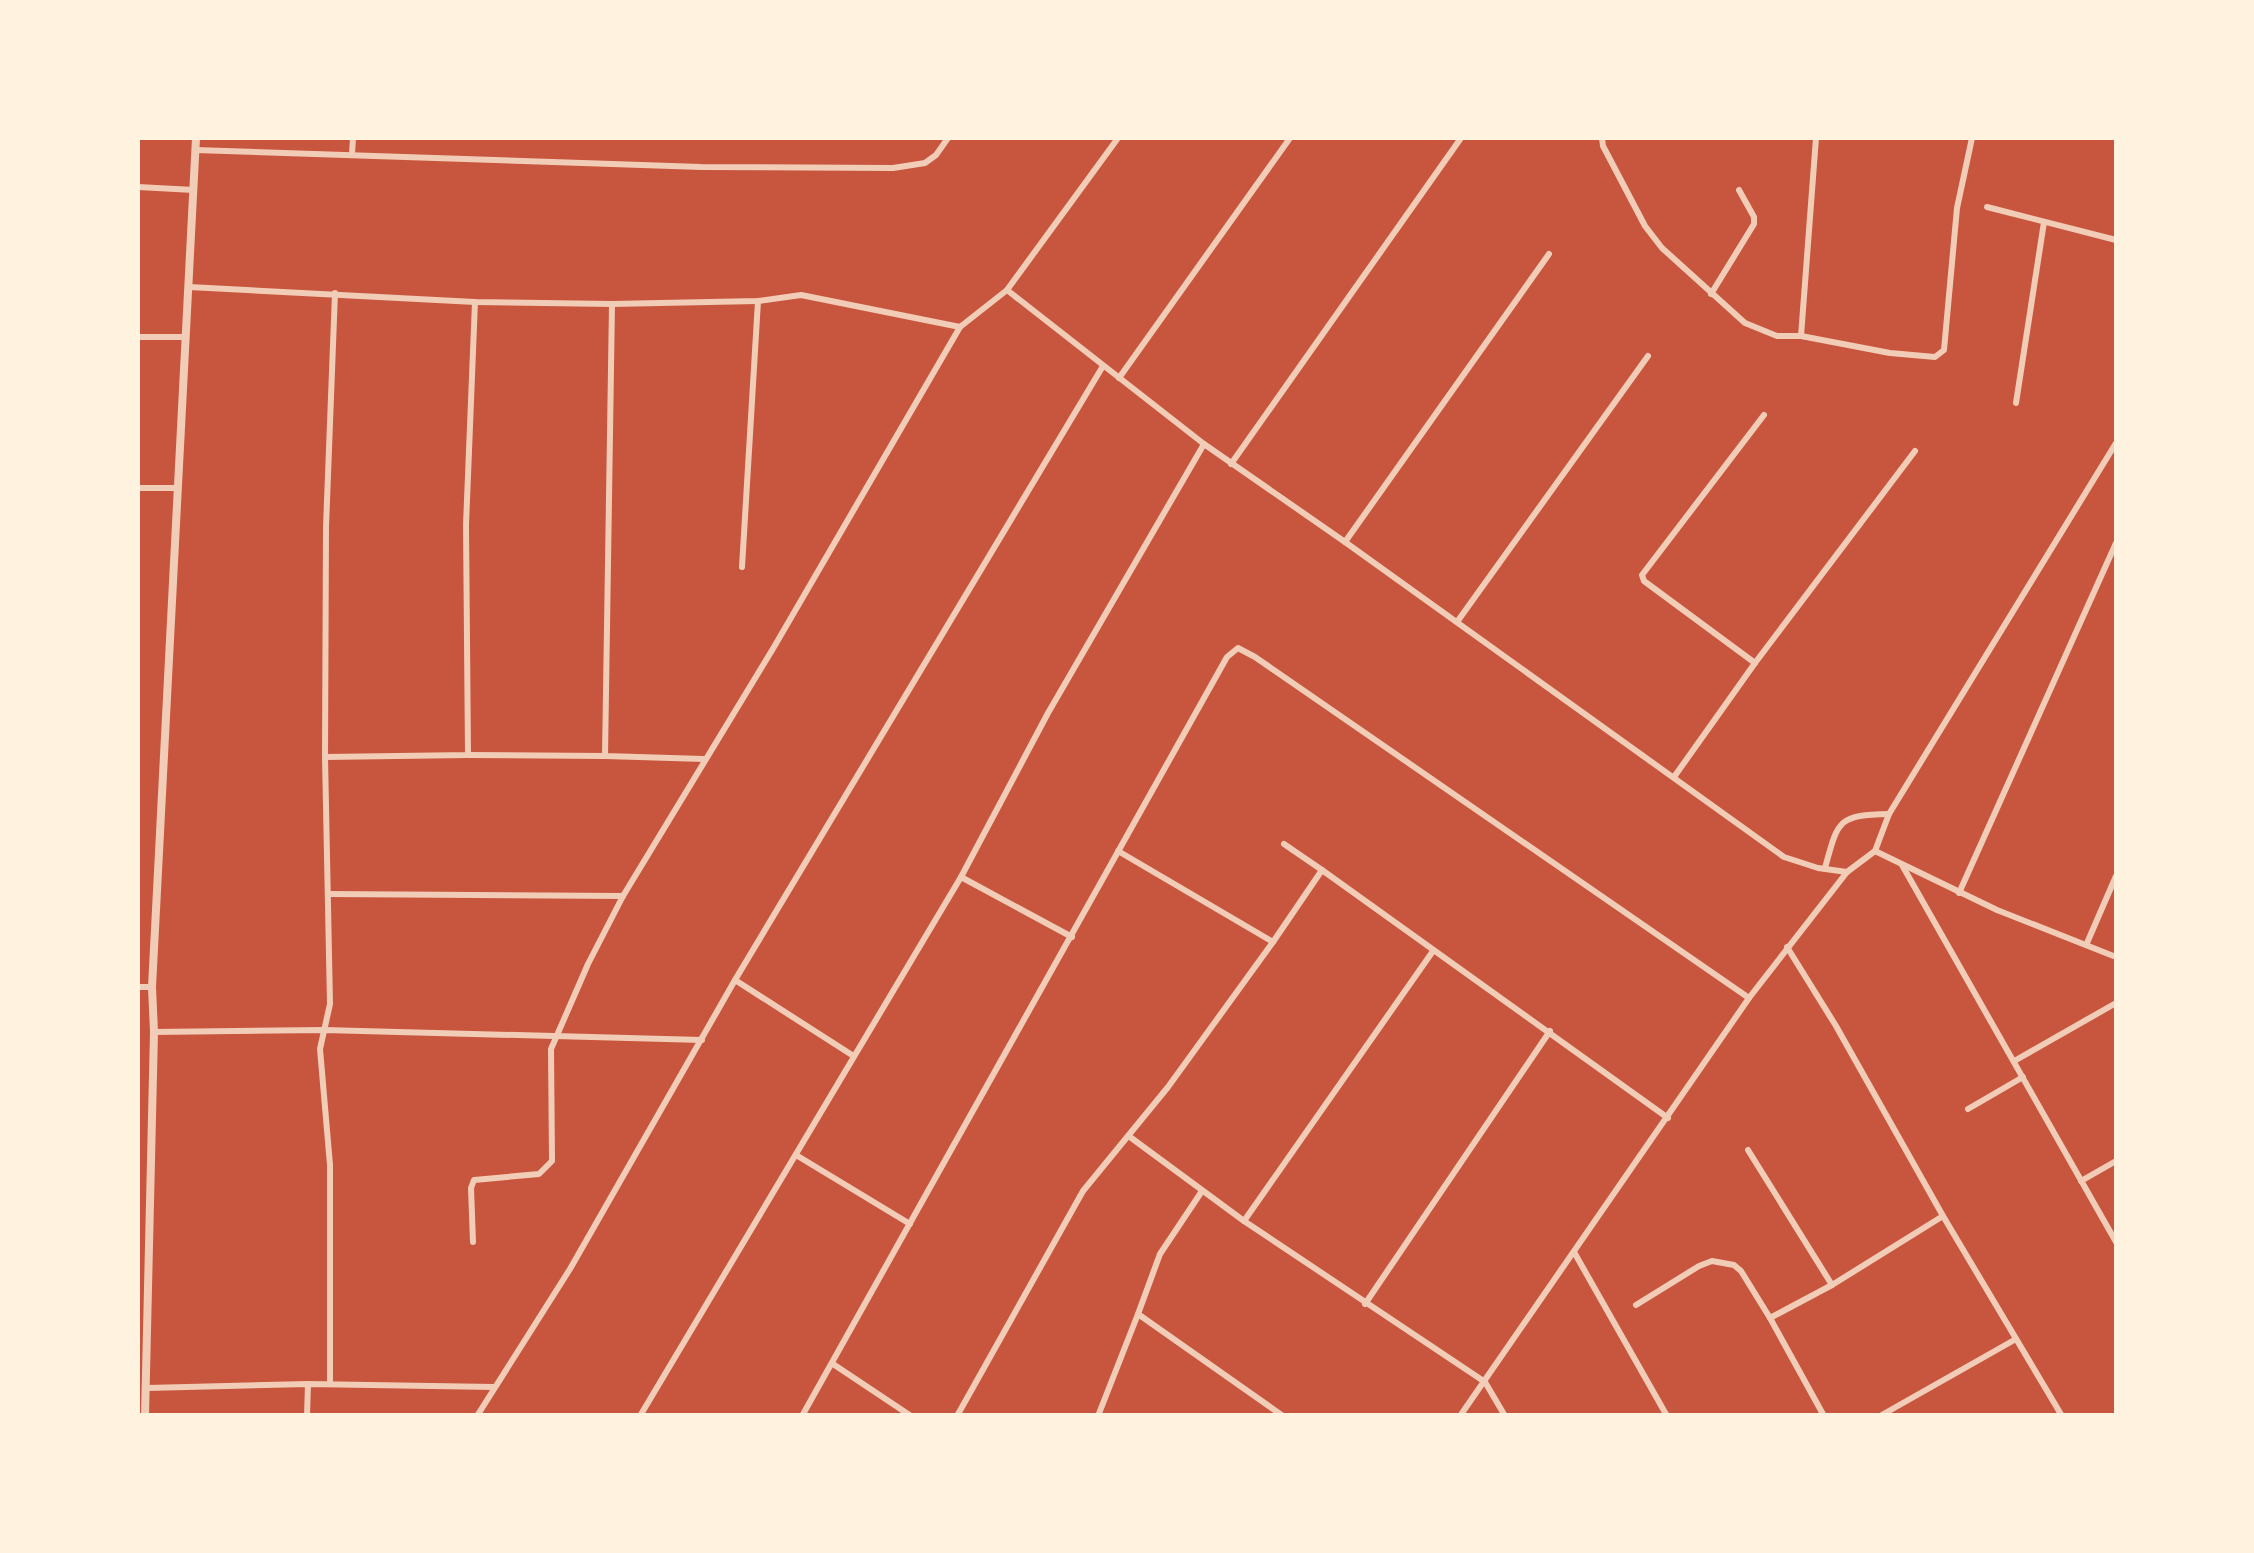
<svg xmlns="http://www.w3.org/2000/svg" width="2254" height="1553" font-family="'DM Sans',sans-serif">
  <rect width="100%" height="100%" fill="#c8553d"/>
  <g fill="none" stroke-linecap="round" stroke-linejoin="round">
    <g stroke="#f1ccb7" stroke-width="6">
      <path d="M1602,138L1603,146L1645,226L1662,248L1745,323L1777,336H1801L1890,353L1935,357L1944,350L1957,208L1972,138"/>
      <path d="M195,150L701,167L893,168L925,163L936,155L948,138"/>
      <path d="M352,154L353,138"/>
      <path d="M138,187L194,190"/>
      <path d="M1987,207L2116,240"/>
      <path d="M189,287L475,302L612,304L758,301L801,295L960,327L1007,290L1204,444L1048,713L961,877L640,1416"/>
      <path d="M1007,290L1118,138"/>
      <path d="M1711,294L1754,224V217L1739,190"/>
      <path d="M612,304L605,756L704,759"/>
      <path d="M1801,336L1816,138"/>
      <path d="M138,337H186"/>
      <path d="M1119,378L1290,138"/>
      <path d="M2016,403L2044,222"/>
      <path d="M1204,444L1345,542L1784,857L1818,868L1847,872"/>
      <path d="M1231,464L1461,138"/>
      <path d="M138,488H176"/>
      <path d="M1345,542L1549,254"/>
      <path d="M742,567L758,301"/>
      <path d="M1457,622L1648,356"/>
      <path d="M1755,663L1644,581L1642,575L1764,415"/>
      <path d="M468,755L605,756"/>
      <path d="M325,757L468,755L466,525L475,302"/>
      <path d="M1674,777L1755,663L1915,451"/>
      <path d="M1284,844L1322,870"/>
      <path d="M1118,851L1273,942L1322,870L1668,1118"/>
      <path d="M1875,851L1997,910L2116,957"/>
      <path d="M1902,865L2116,1242"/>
      <path d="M1825,868C1838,820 1838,815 1889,814"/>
      <path d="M961,877L1072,937"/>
      <path d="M1959,893L2116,543"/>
      <path d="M328,894L623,896"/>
      <path d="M2087,943L2116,876"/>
      <path d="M1787,947L1836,1026L1943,1216L2062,1416"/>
      <path d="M735,980L852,1055"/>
      <path d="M138,987H152"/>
      <path d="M154,1032L324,1030L702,1040"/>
      <path d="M2016,1060L2116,1003"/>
      <path d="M1968,1109L2023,1077"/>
      <path d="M1130,1137L1244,1221L1485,1382L1505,1416"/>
      <path d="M1748,1150L1832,1285"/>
      <path d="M796,1155L910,1224"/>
      <path d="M2081,1181L2116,1161"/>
      <path d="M1244,1221L1433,951"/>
      <path d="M473,1242L471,1188L474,1180L539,1174L552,1161L551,1049L588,964L623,896L774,647L960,327"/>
      <path d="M1574,1252L1667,1416"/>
      <path d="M1365,1304L1550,1031"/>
      <path d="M1636,1305L1699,1266L1712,1261L1734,1265L1741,1271L1770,1318L1824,1416"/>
      <path d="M1138,1314L1160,1254L1202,1191"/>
      <path d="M1770,1318L1832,1285L1943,1216"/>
      <path d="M833,1364L911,1416"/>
      <path d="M330,1384V1165L320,1049L330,1004L325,757L326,527L335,293"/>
      <path d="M147,1388L308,1384L494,1387"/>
      <path d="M307,1416L308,1384"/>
      <path d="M477,1416L570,1269L735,980L1103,366"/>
      <path d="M802,1416L1227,657L1238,648L1255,657L1749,998"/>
      <path d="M957,1416L1083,1191L1168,1087L1273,942"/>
      <path d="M1098,1416L1138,1314L1283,1416"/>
      <path d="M1460,1416L1749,998L1847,872L1875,851L1889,814L2116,443"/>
      <path d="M1880,1416L2016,1339"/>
    </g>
    <path stroke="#f1ccb7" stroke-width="8" d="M145,1416L154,1032L152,987L196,138"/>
  </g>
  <rect width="2254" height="1553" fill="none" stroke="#fff3e0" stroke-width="280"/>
</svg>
